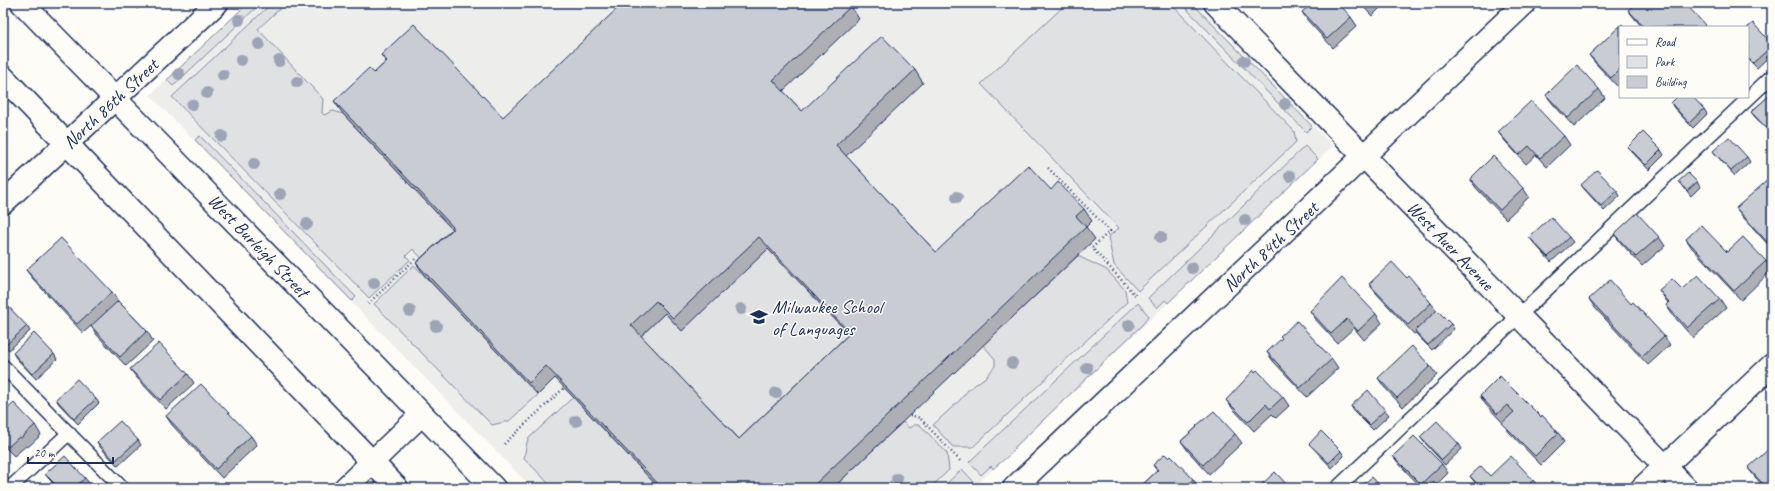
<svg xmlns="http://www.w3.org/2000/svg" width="1775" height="491" font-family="Caveat,sans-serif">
  <rect width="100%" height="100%" fill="#fdfcf7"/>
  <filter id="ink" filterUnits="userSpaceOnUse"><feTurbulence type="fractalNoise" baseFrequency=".025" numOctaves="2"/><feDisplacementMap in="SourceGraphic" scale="8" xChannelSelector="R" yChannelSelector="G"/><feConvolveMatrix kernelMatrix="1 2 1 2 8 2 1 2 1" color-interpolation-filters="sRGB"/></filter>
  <g filter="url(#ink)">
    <path fill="#edeeec" d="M248,3H1195L1333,146L973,488H532L150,95Z"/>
    <g fill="#e0e1e3" stroke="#7e88a0">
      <path d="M248,3H261L173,86L167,80Z"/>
      <path d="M272,3H286L258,29L323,99L322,113L324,115L333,111L343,114L462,240L432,269L413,249L406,256L410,260L369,298L172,97Z"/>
      <path d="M1067,3H1170L1294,131L1296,142L1138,291L1114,265L1108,237L1119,228L981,84Z"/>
      <path d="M1181,3H1192L1312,126L1306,132Z"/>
      <path d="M200,136L356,297L352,301L195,140Z"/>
      <path d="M1305,146L1318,159L1168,303L1165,300L1157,308L1148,298Z"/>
      <path d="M768,249L859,345L747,451L639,338L665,313L681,330Z"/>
      <path d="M1078,256L1107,270L1125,290L1127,302L973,447H953L933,425L961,399L968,390L987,376L995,366V359L983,345Z"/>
      <path d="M414,265L538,395L509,421L492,425L374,304Z"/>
      <path d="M1138,303L1149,316L1142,325L1015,447C1012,455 1000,462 993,469L991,466L981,475L969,462Z"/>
      <path d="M574,398L659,488H553L524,458L527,442L529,438L571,399Z"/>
      <path d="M903,422L909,428L914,425H920L947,453L949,470L930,488H833Z"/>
      <path d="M962,469L974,482L968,488H942Z"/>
    </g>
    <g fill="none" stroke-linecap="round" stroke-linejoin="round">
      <g stroke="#1b2f5e" stroke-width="16">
        <g id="service">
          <path d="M3,366L122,488"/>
          <path d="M10,488L69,433"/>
          <path d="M1337,488L1772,76"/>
        </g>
      </g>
      <g stroke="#1b2f5e" stroke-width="25">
        <g id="minor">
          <path d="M1215,3L1686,488"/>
          <path d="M3,203L217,3"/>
          <path d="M345,488L422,414"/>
          <path d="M1642,488L1772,365"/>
        </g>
      </g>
      <g stroke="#1b2f5e" stroke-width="25">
        <path id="tertiary" d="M1014,488L1525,3"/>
      </g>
      <g stroke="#1b2f5e" stroke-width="25">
        <g id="secondary">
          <path d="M22,3L494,488"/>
          <path d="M3,77L397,488"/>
        </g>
      </g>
      <g stroke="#1b2f5e" stroke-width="2.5" stroke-dasharray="1 3" stroke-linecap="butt">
        <path d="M1048,168L1110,231L1092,248L1137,297"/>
        <path d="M368,304L415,259L420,263"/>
        <path d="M910,415L920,418L962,463"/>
        <path d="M504,444L564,388"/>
      </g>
      <use href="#service" stroke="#fdfcf7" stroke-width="13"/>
      <use href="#minor" stroke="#fdfcf7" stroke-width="22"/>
      <use href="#tertiary" stroke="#fdfcf7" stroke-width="22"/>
      <use href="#secondary" stroke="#fdfcf7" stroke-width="22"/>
    </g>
    <g fill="#9ca4b5">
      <circle cx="239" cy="20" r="6"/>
      <circle cx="259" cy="44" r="6"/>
      <circle cx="241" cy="60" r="6"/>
      <circle cx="279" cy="61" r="6"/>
      <circle cx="1244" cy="61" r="6"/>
      <circle cx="179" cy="74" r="6"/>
      <circle cx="223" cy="75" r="6"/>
      <circle cx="297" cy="82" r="6"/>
      <circle cx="207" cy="93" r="6"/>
      <circle cx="1285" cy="104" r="6"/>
      <circle cx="192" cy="105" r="6"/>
      <circle cx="222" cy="136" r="6"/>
      <circle cx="254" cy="164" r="6"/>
      <circle cx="1290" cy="176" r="6"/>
      <circle cx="280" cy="194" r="6"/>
      <circle cx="957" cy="197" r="6"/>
      <circle cx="1245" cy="220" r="6"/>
      <circle cx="307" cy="224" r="6"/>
      <circle cx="1161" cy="237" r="6"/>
      <circle cx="1192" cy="268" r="6"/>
      <circle cx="374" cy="283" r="6"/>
      <circle cx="741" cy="309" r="6"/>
      <circle cx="410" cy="311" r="6"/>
      <circle cx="1129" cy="325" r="6"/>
      <circle cx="436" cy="326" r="6"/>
      <circle cx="1012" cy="363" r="6"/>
      <circle cx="1087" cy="368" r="6"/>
      <circle cx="776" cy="393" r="6"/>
      <circle cx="576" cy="421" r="6"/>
      <circle cx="897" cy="479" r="6"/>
    </g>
    <g fill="#adafb5" stroke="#1b2f5e" fill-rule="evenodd">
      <path d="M132,3H143L137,9Z"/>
      <path d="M1360,3H1385L1372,16Z"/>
      <path d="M1703,3H1714L1708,8Z"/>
      <path d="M1658,4L1705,25L1706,27H1642L1635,19L1628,10Z"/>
      <path d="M851,6L859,19L783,91L802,111L915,70L923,83L846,156L936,252L1051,190L1084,209L1092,221L1086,227L1095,239L833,488H659L555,378L538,395L425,276L416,263L452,229L343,114L334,101L374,73L386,62L381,55L503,117L704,7ZM768,249L849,334L739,439L641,336L665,313L682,331Z"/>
      <path d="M1302,12L1351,17L1357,26L1333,48L1308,21Z"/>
      <path d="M1620,27V84L1618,87L1596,64L1589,55Z"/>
      <path d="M1748,27L1772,44V54L1757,68L1748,59Z"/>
      <path d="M1599,89L1605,98L1574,127L1553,104L1546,95Z"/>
      <path d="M1772,93V135L1755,117L1751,112Z"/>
      <path d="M1671,103L1704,109L1707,114L1693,128L1674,108Z"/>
      <path d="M1498,132L1564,136L1570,145L1547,167L1536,155L1526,164L1505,141Z"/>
      <path d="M1628,147L1661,150L1664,155L1649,170L1632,152Z"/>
      <path d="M1713,151L1747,157L1750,162L1735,176L1717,156Z"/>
      <path d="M1772,178V249L1743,217L1736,208Z"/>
      <path d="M1470,179L1523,188L1529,197L1506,219L1476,188Z"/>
      <path d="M1679,181L1697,182L1700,187L1691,196Z"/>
      <path d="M1581,185L1617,191L1620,196L1604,211L1585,190Z"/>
      <path d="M1614,234L1659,237L1665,246L1642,266L1621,243Z"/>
      <path d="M1529,237H1569L1573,242L1551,262L1533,242Z"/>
      <path d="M1686,239L1727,252L1766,261L1772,270L1741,300L1692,248Z"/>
      <path d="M26,270L112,292L118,301L147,331L153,341L126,366L97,335L91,326L83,333L33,279Z"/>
      <path d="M1407,278L1431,303L1437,311L1451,324L1454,329L1432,350L1418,336L1416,333L1414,334L1376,293L1369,284Z"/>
      <path d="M1682,289L1720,299L1726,308L1693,338L1672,314L1666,305L1668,303L1659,290Z"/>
      <path d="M1589,299L1631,304L1664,336L1670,345L1648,365L1595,308Z"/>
      <path d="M3,307L27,326L30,331L9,350L3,343Z"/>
      <path d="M1310,311L1376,314L1382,323L1364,340L1354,328L1337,343L1316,320Z"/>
      <path d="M1267,352L1332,359L1338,368L1307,397L1273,361Z"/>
      <path d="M13,353L54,354L57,359L36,379L16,358Z"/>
      <path d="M1430,366L1437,375L1403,407L1384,387L1378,378Z"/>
      <path d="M130,369L188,374L194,383L166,409L137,378Z"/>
      <path d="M1500,376L1541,417L1556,430L1563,439H1562L1564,442L1541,465L1509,432L1503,423L1486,405L1480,396Z"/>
      <path d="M1283,397L1289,406L1276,418L1272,414L1254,431L1233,409L1226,400Z"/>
      <path d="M56,399H96L99,403L78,424L59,404Z"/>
      <path d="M1351,406L1385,410L1389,415L1373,430L1354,411Z"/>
      <path d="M3,413L35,425L41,435L28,447L26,446L14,456L3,445Z"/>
      <path d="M166,416L251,436L257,445L222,478L172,425Z"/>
      <path d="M1197,427L1235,434L1242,443L1209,474L1188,451L1181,441Z"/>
      <path d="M1420,437L1459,444L1462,449L1445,465L1424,442Z"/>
      <path d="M138,440L141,445L118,466L100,447L97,442Z"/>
      <path d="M1309,444L1341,451L1344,456L1332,468L1313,448Z"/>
      <path d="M1393,456L1442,464L1448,473L1433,488H1422L1400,465Z"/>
      <path d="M1169,458L1193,479L1199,488H1143L1141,486L1157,471L1153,465Z"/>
      <path d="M3,468L5,471L3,473Z"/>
      <path d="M1748,468L1772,488H1765L1755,477Z"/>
      <path d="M45,474L85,478L89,483L83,488H58L49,479Z"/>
      <path d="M1470,476L1533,480L1539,488H1479Z"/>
    </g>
    <g fill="#c9ccd3" stroke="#1b2f5e" fill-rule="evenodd">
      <path d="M623,3H700L704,7L708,3H847L851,6L773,80L802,111L882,36L915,70L836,145L936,252L1028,165L1051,190L1058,182L1084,209L1076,216L1086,227L811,488H662L546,366L529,383L416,263L454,228L334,101L369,68L374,73L387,61L381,55L414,24L503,117ZM759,237L850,333L739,439L631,325L656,301L673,318Z"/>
      <path d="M1312,3H1338L1351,17L1327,39L1302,12Z"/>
      <path d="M1362,3H1369L1365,7Z"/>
      <path d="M1636,3H1657L1658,4L1659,3H1685L1705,25L1703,27H1644L1628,10Z"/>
      <path d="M1753,23L1772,44V46L1753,63L1748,58V27Z"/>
      <path d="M1622,24L1625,27H1620V69L1611,78L1589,55Z"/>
      <path d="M1577,65L1599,89L1568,118L1546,95Z"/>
      <path d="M1772,93V133H1771L1751,112Z"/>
      <path d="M1677,97H1693L1704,109L1689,123L1671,103Z"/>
      <path d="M1531,101L1564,136L1540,158L1529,146L1519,155L1498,132Z"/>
      <path d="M1643,132L1661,150L1646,165L1628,147Z"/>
      <path d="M1729,137L1747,157L1731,171L1713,151Z"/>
      <path d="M1493,156L1523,188L1500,210L1470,179Z"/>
      <path d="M1597,170L1617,191L1601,206L1581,185Z"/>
      <path d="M1688,173L1697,182L1687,191L1679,181Z"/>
      <path d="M1771,177L1772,178V244L1771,246L1736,208Z"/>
      <path d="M1637,213L1659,237L1636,257L1614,234Z"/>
      <path d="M1551,217L1569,237L1548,257L1529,237Z"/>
      <path d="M1701,225L1727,252L1743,237L1766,261L1734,291L1686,239Z"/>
      <path d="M61,238L112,292L77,324L26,270Z"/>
      <path d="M1392,262L1407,278L1409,276L1431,303L1408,325L1369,284Z"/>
      <path d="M1698,275L1720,299L1687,328L1666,305L1669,302L1659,290L1672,279L1682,289Z"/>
      <path d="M1342,278L1376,314L1358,331L1347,319L1331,334L1310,311Z"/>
      <path d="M1610,280L1631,304L1633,302L1664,336L1642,356L1589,299Z"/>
      <path d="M118,301L147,331L120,357L91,326Z"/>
      <path d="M6,304L27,326L6,345L3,342V307Z"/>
      <path d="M1437,310L1451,324L1428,345L1415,331Z"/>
      <path d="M1297,321L1332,359L1300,388L1267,352L1282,338L1280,336Z"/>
      <path d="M34,333L54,354L32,374L13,353Z"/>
      <path d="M159,343L188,374L160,400L130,369Z"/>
      <path d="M1412,346L1430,366L1397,398L1378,378Z"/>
      <path d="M1254,370L1255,372L1257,370L1283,397L1270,409L1266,404L1248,422L1226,400Z"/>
      <path d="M1500,376L1541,417L1542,415L1556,430L1555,431L1558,433L1535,456L1502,423L1514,412L1507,405L1497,414L1480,396Z"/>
      <path d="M77,379L96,399L74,419L56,399Z"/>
      <path d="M201,384L251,436L216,469L166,416Z"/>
      <path d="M1368,390L1385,410L1369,425L1351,406Z"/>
      <path d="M14,403L35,425L21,438L19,437L8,447L3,442V413Z"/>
      <path d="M1214,411L1235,434L1203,465L1181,441L1197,427L1196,426Z"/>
      <path d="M120,421L138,440L115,461L97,442Z"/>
      <path d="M1437,421L1459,444L1442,460L1420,437Z"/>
      <path d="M1321,431L1341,451L1329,463L1309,444Z"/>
      <path d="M1414,436L1442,464L1421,484L1393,456Z"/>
      <path d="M1772,446V488H1767L1748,468Z"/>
      <path d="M1165,454L1169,458L1171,456L1193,479L1188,485L1191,488H1143L1141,486L1158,470L1153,465Z"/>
      <path d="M65,456L85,478L74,488H59L45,474Z"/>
      <path d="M1511,456L1533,480L1526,488H1481L1470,476L1481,466L1490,476Z"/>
      <path d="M1275,472L1290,488H1262L1260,486Z"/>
      <path d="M1372,477L1382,488H1359Z"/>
    </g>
  </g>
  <defs>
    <g id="school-bare" transform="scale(1.38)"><path d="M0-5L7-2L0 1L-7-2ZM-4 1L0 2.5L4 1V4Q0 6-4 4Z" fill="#1b2f5e" stroke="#fdfcf7" stroke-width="2.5" paint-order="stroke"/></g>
  </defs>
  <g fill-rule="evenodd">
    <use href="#school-bare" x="759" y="317"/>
  </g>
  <g text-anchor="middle" stroke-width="3" stroke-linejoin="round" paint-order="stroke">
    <g font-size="19" fill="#1b2f5e" stroke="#fdfcf7">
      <text transform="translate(110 103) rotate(-43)" y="7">North 86th Street</text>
      <text transform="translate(259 245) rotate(46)" y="7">West Burleigh Street</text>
      <text transform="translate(1451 245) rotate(46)" y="7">West Auer Avenue</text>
      <text transform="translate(1270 246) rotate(-43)" y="7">North 84th Street</text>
    </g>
    <g font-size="19" fill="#1b2f5e" stroke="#fdfcf7" text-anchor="start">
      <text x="772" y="313">Milwaukee School<tspan x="772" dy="22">of Languages</tspan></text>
    </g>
  </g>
  <rect width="1775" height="491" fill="none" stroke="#fdfcf7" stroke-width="16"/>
  <rect x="8" y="8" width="1759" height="475" fill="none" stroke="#1b2f5e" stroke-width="1.5" filter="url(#ink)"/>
  <rect x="1619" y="26" width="130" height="72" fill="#fdfcf7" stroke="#a3aaba"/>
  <rect x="1627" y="39" width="20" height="6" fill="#fdfcf7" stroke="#a3aaba"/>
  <text x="1655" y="46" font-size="12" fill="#1b2f5e">Road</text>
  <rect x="1627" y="56" width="20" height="12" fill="#e0e1e3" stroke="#a3aaba"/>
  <text x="1655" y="66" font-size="12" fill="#1b2f5e">Park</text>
  <rect x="1627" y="76" width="20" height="12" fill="#c9ccd3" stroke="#a3aaba"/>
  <text x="1655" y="86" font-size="12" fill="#1b2f5e">Building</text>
  <path d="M28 457v6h85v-6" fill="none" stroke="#1b2f5e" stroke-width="2"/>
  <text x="34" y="457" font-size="12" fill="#1b2f5e" stroke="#fdfcf7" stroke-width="3" paint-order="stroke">20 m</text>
</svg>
